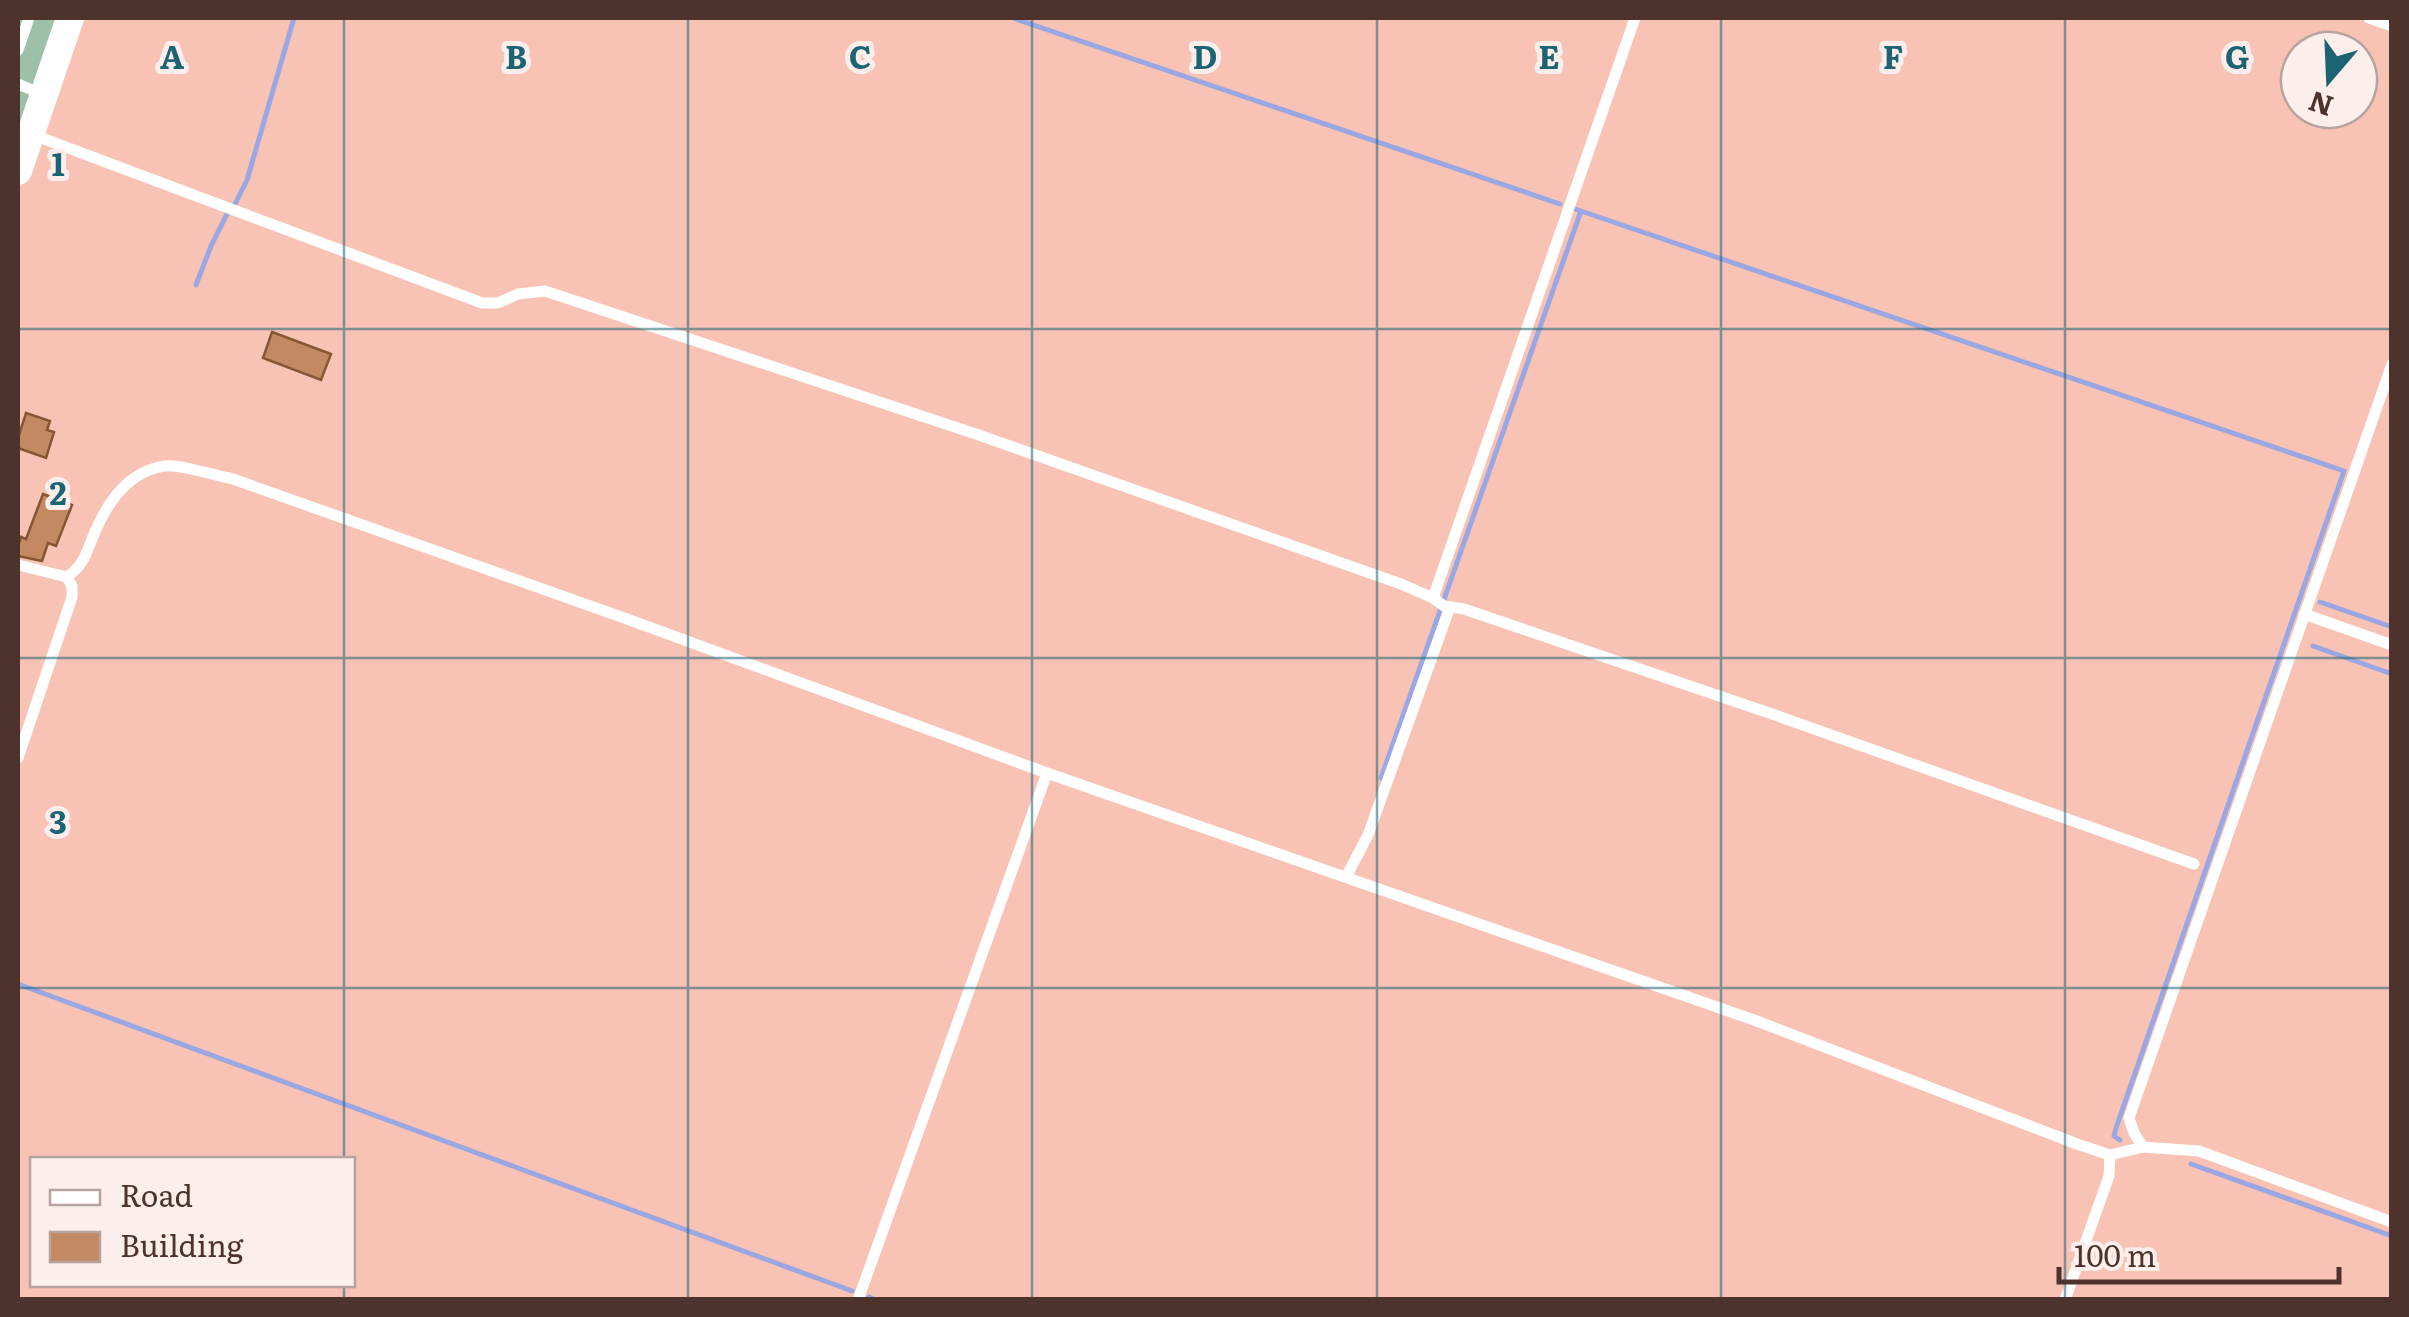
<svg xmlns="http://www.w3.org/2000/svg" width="2409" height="1317" font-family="Literata,serif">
  <rect width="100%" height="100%" fill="#f8c2b5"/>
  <path fill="#9dc1a8" d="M18,18H70L18,171Z"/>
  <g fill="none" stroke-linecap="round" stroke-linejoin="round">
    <g stroke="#9aa7e2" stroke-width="5">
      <path d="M1013,18L1560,204"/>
      <path d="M235,204L247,180L294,18"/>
      <path d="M1575,209L2344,471L2116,1128L2114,1136L2120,1140"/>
      <path d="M196,285L211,246L227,214"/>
      <path d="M2320,602L2392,627"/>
      <path d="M2313,646L2392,674"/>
      <path d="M1381,778L1581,211"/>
      <path d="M18,984L852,1291"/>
      <path d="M2191,1164L2392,1236"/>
      <path d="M869,1297L875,1300"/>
    </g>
  </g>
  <g fill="#c28962" stroke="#865634" stroke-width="2.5">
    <path d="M272,332L331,354L321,380L263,358Z"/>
    <path d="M26,413L50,421L47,430L54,432L46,458L18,448V438Z"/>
    <path d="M43,494L72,505L56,546L48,543L42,561L18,556V547L21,537L26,539Z"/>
  </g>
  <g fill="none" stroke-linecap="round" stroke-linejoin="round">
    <g stroke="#fff" stroke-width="11">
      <path d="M2369,18L2392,26"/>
      <path d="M18,50L29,18"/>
      <path d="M18,84L44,95"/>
      <path d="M31,134L482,303H498L518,294L545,291L976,434L1401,584L1433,598L1635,18"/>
      <path d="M18,565L67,577C86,563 86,552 95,532C108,501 129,471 165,466C179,464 217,476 233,479L627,619L1047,773L1754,1020L2077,1144L2110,1155L2143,1147L2199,1151L2392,1222"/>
      <path d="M1433,598L1444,606L1464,609L1775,715L2194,864"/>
      <path d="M2304,614L2392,645"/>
      <path d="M18,758L72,597V586L67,577"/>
      <path d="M1346,877L1368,835L1450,607"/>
      <path d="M2143,1147L2134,1133L2129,1118L2392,364"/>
      <path d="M858,1300L1047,773"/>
      <path d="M2065,1300L2109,1176L2110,1155"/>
    </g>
    <path stroke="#fff" stroke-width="28" d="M18,171L70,18"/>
  </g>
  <path fill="none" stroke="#1c6473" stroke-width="2.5" stroke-opacity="0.55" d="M344,18V1160M688,18V1300M1032,18V1300M1377,18V1300M1721,18V1300M2065,18V1300M18,329H2392M18,658H2392M18,988H2392M344,1284V1300"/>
  <g font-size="32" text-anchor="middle" font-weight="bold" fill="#1c6473" stroke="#fceeea" stroke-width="10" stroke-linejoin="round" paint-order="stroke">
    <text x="172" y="69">A</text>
    <text x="516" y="69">B</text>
    <text x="860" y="69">C</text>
    <text x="1205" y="69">D</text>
    <text x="1549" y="69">E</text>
    <text x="1893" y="69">F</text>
    <text x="2237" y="69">G</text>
    <text x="58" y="176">1</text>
    <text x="58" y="505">2</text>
    <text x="58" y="834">3</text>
  </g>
  <rect width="2409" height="1317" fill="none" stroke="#4d332c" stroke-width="40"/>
  <rect x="30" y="1157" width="325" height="130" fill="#fceeea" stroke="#b6a39e" stroke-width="2.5"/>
  <rect x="50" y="1190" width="50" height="15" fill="#ffffff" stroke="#b6a39e" stroke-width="2.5"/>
  <text x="120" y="1207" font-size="30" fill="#4d332c">Road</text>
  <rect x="50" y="1232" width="50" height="30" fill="#c28962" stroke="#b6a39e" stroke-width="2.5"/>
  <text x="120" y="1257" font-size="30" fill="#4d332c">Building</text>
  <g transform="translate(2329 80) rotate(199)"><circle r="48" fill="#fceeea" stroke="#b6a39e" stroke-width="2.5"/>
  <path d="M0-8L18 38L0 25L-18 38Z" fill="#1c6473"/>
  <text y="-15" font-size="28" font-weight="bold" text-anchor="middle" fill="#4d332c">N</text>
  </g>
  <path d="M2059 1267v15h280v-15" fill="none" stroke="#4d332c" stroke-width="5"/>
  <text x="2074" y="1267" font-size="30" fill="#4d332c" stroke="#fceeea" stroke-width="8" paint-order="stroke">100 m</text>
</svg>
